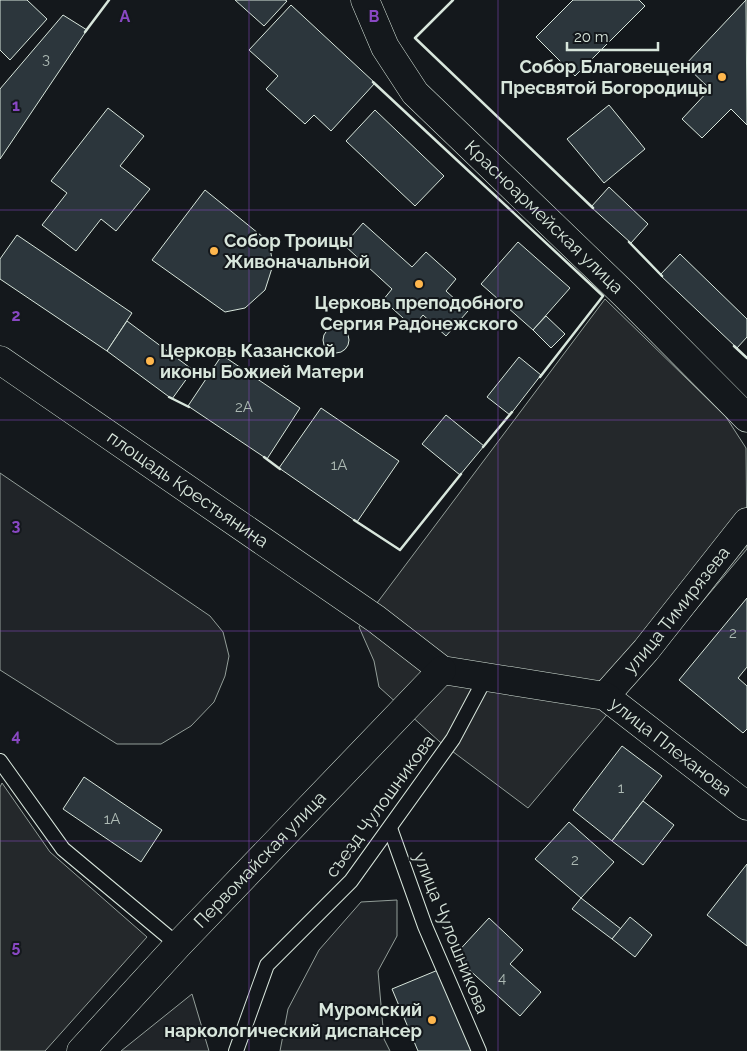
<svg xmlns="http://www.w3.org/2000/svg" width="747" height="1051" font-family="Raleway,sans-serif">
  <rect width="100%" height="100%" fill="#14181c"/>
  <g fill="#202428" stroke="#939e99">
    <path d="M0,473L210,616L223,632L229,656L225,676L214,702L191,726L161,744H117L0,670Z"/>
    <path d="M397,900V936L378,971L384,1039L390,1051H280L288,1009L319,950L361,902Z"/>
    <path d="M192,994L209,1051H121Z"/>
  </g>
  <g fill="#24282b" stroke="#939e99">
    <path d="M605,299L726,417L746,448L747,549L528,808L440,742L379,687L374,661L359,627Z"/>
    <path d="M2,783L50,852L147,937L45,1051H0V787Z"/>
  </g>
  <g fill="#2c363c" stroke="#d8e6dc">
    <path d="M0,0H27L47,19L10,60L0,50Z"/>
    <path d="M235,0H285L287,1L264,26Z"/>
    <path d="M573,0H639L645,6L575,76L536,37Z"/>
    <path d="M746,0L747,125L731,109L702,138L682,119L710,89L685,65Z"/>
    <path d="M291,5L375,83L331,131L314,115L305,124L266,89L278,76L249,50Z"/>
    <path d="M63,15L87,30L0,159V89Z"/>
    <path d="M609,105L645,149L604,183L567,139Z"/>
    <path d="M108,108L144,136L120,166L150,189L116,231L101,219L76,251L42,225L67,193L51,181Z"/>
    <path d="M375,110L444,176L415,206L346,141Z"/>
    <path d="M609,187L648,224L631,243L591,207Z"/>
    <path d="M205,190L269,242L273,265L265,290L245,308L225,312L152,260Z"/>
    <path d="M363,223L412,267L426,252L456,279L446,291L468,311L446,336L423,315L413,327L383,300L392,289L344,245Z"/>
    <path d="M17,235L132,313L107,351L0,279V259Z"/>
    <path d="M518,242L570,288L533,330L481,284Z"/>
    <path d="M680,254L747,319V337L737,348L660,275Z"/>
    <path d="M546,316L565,334L551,348L533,330Z"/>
    <path d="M127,321L193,370L172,399L107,351Z"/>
    <circle cx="336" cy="340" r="13"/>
    <path d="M222,355L300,408L267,459L188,406Z"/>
    <path d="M519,357L541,375L510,415L487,397Z"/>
    <path d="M321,408L399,461L357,522L279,468Z"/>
    <path d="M446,415L484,446L460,475L422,444Z"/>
    <path d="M747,598V667L738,678L747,686V729L743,733L679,680Z"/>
    <path d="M622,746L662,776L612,841L573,810Z"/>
    <path d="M84,777L162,830L141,862L63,809Z"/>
    <path d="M643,801L674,825L643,865L612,841Z"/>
    <path d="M569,822L614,862L581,898L535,859Z"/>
    <path d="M747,864V946L707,915Z"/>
    <path d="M581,898L621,929L612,939L572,909Z"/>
    <path d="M630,917L652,935L635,957L612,939Z"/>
    <path d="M489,918L523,950L510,964L541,992L520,1016L454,956Z"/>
    <path d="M438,970L472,1051H418L392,989Z"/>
  </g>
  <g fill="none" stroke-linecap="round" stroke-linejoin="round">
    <g stroke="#d8e6dc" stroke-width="16">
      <g id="lane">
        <path d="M0,761L63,849L178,945"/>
        <path d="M390,828L425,926L479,1051"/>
        <path d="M236,1051L267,965L351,881L453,739L486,677"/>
      </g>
    </g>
    <g stroke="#d8e6dc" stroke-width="29">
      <g id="street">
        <path id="s1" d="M365,0L385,47L415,93L625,295L747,418"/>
        <path id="s2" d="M605,696L646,650L747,522"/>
      </g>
    </g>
    <g stroke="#d8e6dc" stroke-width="29">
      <g id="secondary">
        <path id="s3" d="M0,360L376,619L442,670L605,696L747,806"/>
        <path id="s4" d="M81,1051L178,945L442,670"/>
      </g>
    </g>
    <use href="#lane" stroke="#14181c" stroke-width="14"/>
    <use href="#street" stroke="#14181c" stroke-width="28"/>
    <use href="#secondary" stroke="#14181c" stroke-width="28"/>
    <g stroke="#d8e6dc" stroke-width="2.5">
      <path d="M453,0L415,38L593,208"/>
      <path d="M85,32L109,0"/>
      <path d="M373,82L603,296L540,377"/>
      <path d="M629,242L662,276"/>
      <path d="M734,346L747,358"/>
      <path d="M169,397L189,407"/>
      <path d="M483,447L512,412"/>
      <path d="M264,457L280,469"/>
      <path d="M354,520L400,550L461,474"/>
    </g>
  </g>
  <path fill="none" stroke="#8948c3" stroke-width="1" stroke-opacity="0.55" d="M249,0V1051M498,0V1051M0,210H747M0,420H747M0,631H747M0,841H747"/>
  <g fill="#ffb74d" stroke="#14181c" stroke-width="2">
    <circle cx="722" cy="77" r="5"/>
    <circle cx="214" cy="251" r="5"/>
    <circle cx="419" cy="284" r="5"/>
    <circle cx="150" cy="361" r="5"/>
    <circle cx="432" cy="1020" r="5"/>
  </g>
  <g text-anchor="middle" stroke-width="4" stroke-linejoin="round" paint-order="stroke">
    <g font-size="15" fill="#adbab4">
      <text x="46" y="64">3</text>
      <text x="244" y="412">2А</text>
      <text x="339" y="470">1А</text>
      <text x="733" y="638">2</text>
      <text x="621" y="793">1</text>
      <text x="112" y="824">1А</text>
      <text x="575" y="865">2</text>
      <text x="502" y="983">4</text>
    </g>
    <g font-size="18" font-weight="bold" fill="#d8e6dc" stroke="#14181c" text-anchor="end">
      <text x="712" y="73">Собор Благовещения<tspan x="712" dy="21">Пресвятой Богородицы</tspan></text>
      <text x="224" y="247" text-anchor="start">Собор Троицы<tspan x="224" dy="21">Живоначальной</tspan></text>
      <text x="419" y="309" text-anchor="middle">Церковь преподобного<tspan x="419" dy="21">Сергия Радонежского</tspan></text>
      <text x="160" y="357" text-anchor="start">Церковь Казанской<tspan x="160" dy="21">иконы Божией Матери</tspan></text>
      <text x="422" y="1016">Муромский<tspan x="422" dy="21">наркологический диспансер</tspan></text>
    </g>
    <g font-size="18" fill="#d8e6dc" stroke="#14181c">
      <text dy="6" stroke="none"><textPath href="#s1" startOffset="285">Красноармейская улица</textPath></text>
      <text dy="6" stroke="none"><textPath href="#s3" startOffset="228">площадь Крестьянина</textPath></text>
      <text dy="6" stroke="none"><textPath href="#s2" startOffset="112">улица Тимирязева</textPath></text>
      <text dy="6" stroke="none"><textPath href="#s3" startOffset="788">улица Плеханова</textPath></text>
      <text transform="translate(380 806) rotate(-54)" y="6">съезд Чулошникова</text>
      <text dy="6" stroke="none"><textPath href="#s4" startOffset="262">Первомайская улица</textPath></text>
      <text transform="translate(451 933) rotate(68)" y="6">улица Чулошникова</text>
    </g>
  </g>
  <g font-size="16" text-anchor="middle" font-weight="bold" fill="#8948c3" stroke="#14181c" stroke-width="4" stroke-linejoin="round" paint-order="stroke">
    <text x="125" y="22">A</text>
    <text x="374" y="22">B</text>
    <text x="16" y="111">1</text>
    <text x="16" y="321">2</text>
    <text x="16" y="531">3</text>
    <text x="16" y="741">4</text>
    <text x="16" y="952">5</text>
  </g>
  <path d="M567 42v8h91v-8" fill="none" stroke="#d8e6dc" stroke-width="2.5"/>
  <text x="574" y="42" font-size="15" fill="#d8e6dc" stroke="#14181c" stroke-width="4" paint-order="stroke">20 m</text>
</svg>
